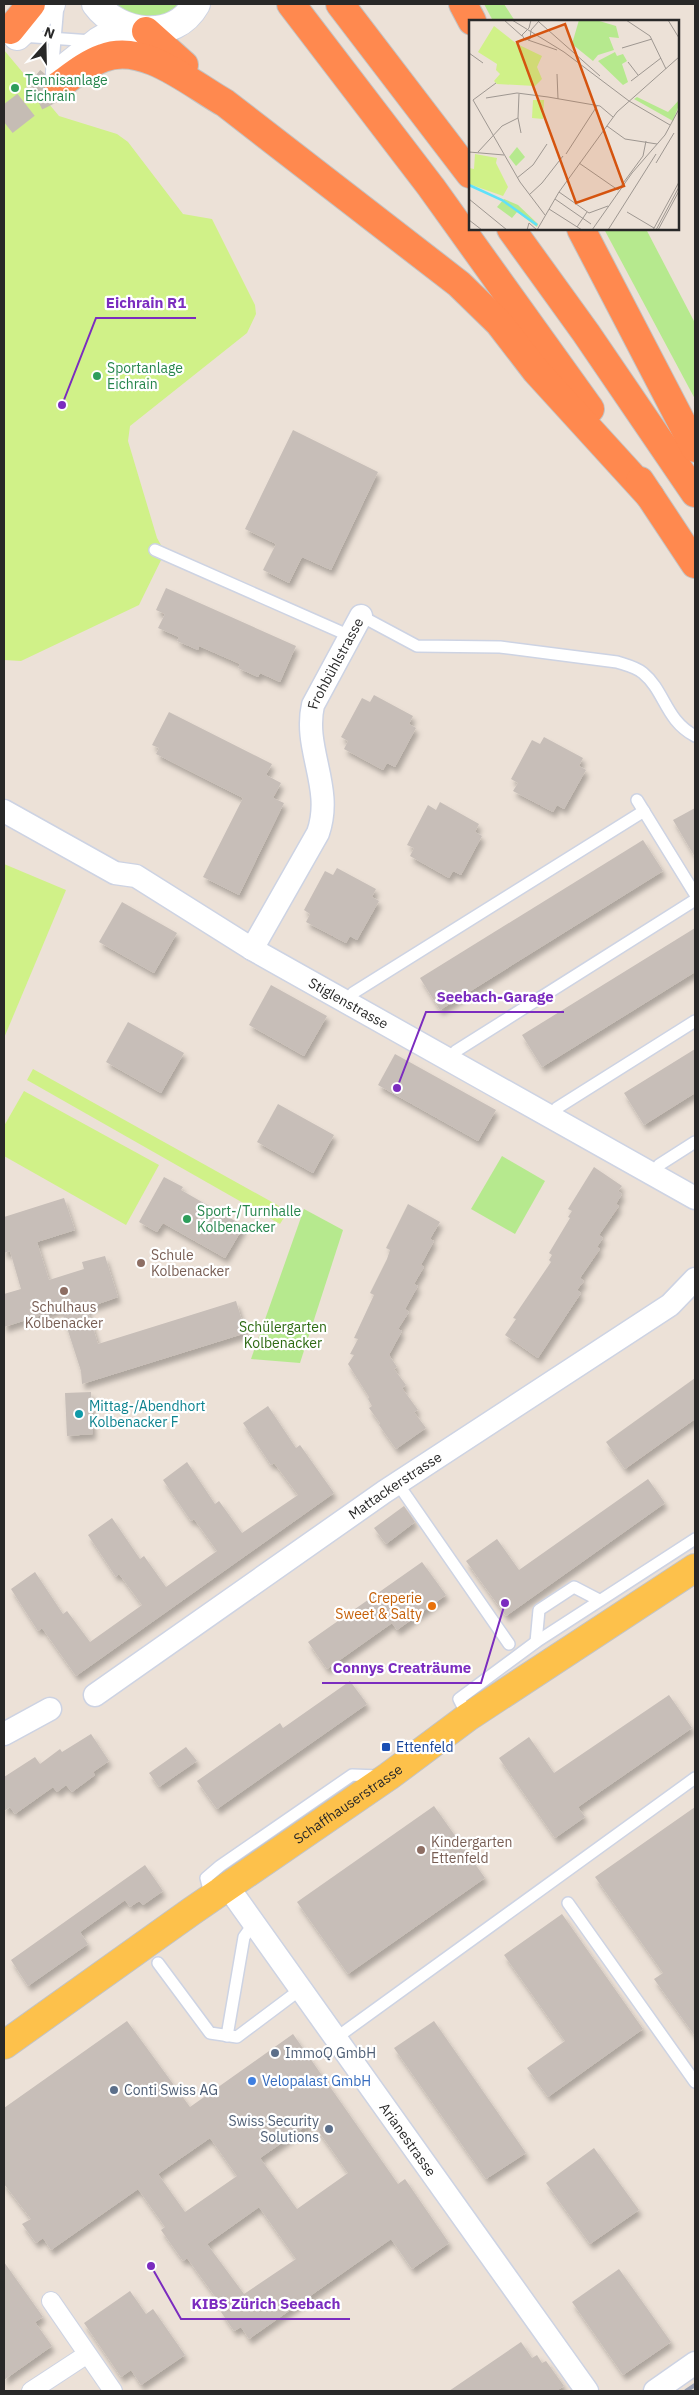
<svg xmlns="http://www.w3.org/2000/svg" width="699" height="2395" font-family="'IBM Plex Sans',sans-serif">
  <defs>
    <filter id="shadow"><feDropShadow dx="3" dy="5.5" stdDeviation="2.5" flood-color="#0004"/></filter>
  </defs>
  <rect width="100%" height="100%" fill="#ece1d7"/>
  <g fill="#b6e98e">
    <path d="M108,4H183L159,20L135,21Z"/>
    <path d="M484,4H504L515,21H493Z"/>
    <path d="M604,229H646L695,323V399Z"/>
    <path d="M502,1156L545,1181L515,1234L471,1209Z"/>
    <path d="M304,1209L343,1230L300,1363L251,1359Z"/>
  </g>
  <g fill="#d0f188">
    <path d="M4,50L59,116L117,134L128,142L183,214L212,219L255,305L256,314L247,333L130,426L128,441L157,538L165,552L139,605L21,661L4,660Z"/>
    <path d="M4,864L66,890L4,1038Z"/>
    <path d="M33,1069L288,1211L280,1224L27,1080Z"/>
    <path d="M24,1091L159,1165L126,1225L4,1156V1126Z"/>
  </g>
  <g fill="#c7beb8" fill-rule="evenodd" filter="url(#shadow)">
    <path d="M293,430L378,472L331,570L302,557L289,583L263,570L276,544L245,529Z"/>
    <path d="M166,588L296,646L280,682L260,673L258,677L238,668L240,664L199,646L198,650L177,641L179,637L158,628L165,614L156,610Z"/>
    <path d="M374,695L413,716L409,724L416,728L395,767L387,763L383,770L344,749L348,741L341,737L362,698L370,702Z"/>
    <path d="M169,712L272,764L266,775L281,783L273,798L284,803L239,895L203,877L243,798L156,754L159,748L152,745Z"/>
    <path d="M544,737L583,758L579,766L586,770L564,809L557,805L553,812L513,791L518,783L511,779L532,740L540,744Z"/>
    <path d="M440,802L479,824L475,832L482,836L461,875L453,871L449,878L410,856L414,848L407,845L428,805L436,810Z"/>
    <path d="M695,808V857L673,820Z"/>
    <path d="M643,840L663,871L440,1010L420,978Z"/>
    <path d="M337,868L376,889L372,897L379,901L357,940L350,936L346,943L306,922L310,914L304,910L325,871L333,875Z"/>
    <path d="M122,902L177,933L154,973L99,942Z"/>
    <path d="M695,928V972L542,1067L522,1035Z"/>
    <path d="M271,985L327,1016L304,1056L249,1025Z"/>
    <path d="M128,1022L184,1053L161,1093L106,1062Z"/>
    <path d="M695,1049V1093L644,1125L624,1093Z"/>
    <path d="M395,1054L496,1110L478,1141L378,1085Z"/>
    <path d="M278,1104L334,1135L313,1173L257,1142Z"/>
    <path d="M594,1167L622,1186L618,1191L622,1194L616,1204L619,1206L599,1235L603,1238L597,1247L600,1249L580,1278L584,1281L577,1290L581,1293L538,1358L505,1335L516,1319L513,1318L551,1262L549,1260L552,1255L549,1253L570,1218L568,1217L572,1211L568,1209Z"/>
    <path d="M164,1177L183,1187L181,1190L244,1226L225,1258L163,1223L157,1232L139,1222Z"/>
    <path d="M64,1198L75,1230L37,1242L49,1280L84,1269L82,1262L105,1256L118,1297L87,1308L98,1344L236,1301L246,1333L82,1384L81,1371L61,1309L4,1327V1294L21,1289L10,1251L4,1253V1217Z"/>
    <path d="M408,1204L440,1222L430,1239L434,1241L421,1265L424,1267L414,1284L418,1286L405,1309L409,1312L398,1329L402,1331L389,1355L397,1367L394,1369L406,1385L402,1388L418,1410L414,1412L426,1428L396,1449L379,1425L380,1423L369,1408L372,1406L368,1399L369,1397L348,1364L354,1355L350,1354L358,1339L354,1338L374,1295L370,1293L387,1259L390,1250L386,1248Z"/>
    <path d="M695,1378V1419L625,1469L606,1442Z"/>
    <path d="M91,1392L93,1434L67,1436L65,1393Z"/>
    <path d="M268,1406L296,1448L300,1445L334,1493L76,1676L42,1628L38,1631L11,1589L35,1572L63,1614L67,1611L90,1642L142,1605L119,1574L116,1577L88,1535L112,1518L140,1559L144,1556L166,1587L217,1551L194,1519L191,1521L163,1480L187,1462L215,1504L219,1501L242,1533L298,1495L274,1463L271,1465L243,1423Z"/>
    <path d="M648,1479L665,1503L506,1616L466,1561L497,1539L519,1570Z"/>
    <path d="M404,1506L415,1522L386,1544L374,1528Z"/>
    <path d="M422,1562L446,1595L397,1630L392,1623L327,1669L308,1642Z"/>
    <path d="M350,1681L367,1704L217,1809L197,1781L280,1723L283,1728Z"/>
    <path d="M669,1695L692,1728L578,1807L585,1817L555,1838L499,1758L529,1737L554,1773Z"/>
    <path d="M91,1734L109,1761L93,1772L95,1775L72,1792L66,1785L57,1792L53,1787L15,1814L10,1807L4,1811V1777L35,1757L40,1764L60,1749L62,1752Z"/>
    <path d="M186,1747L197,1761L159,1787L149,1773Z"/>
    <path d="M434,1806L485,1878L348,1974L297,1902Z"/>
    <path d="M695,1807V2036L654,1979L663,1973L595,1877Z"/>
    <path d="M145,1865L163,1891L143,1905L139,1901L130,1907L125,1900L80,1932L88,1944L28,1986L11,1960Z"/>
    <path d="M562,1914L643,2029L548,2097L527,2068L565,2041L504,1955Z"/>
    <path d="M127,2021L190,2107L293,2034L398,2184L405,2179L449,2243L412,2269L391,2239L249,2339L241,2327L234,2331L221,2312L224,2309L187,2258L183,2261L161,2230L165,2227L138,2189L51,2250L43,2238L36,2243L22,2224L31,2219L4,2184V2108ZM312,2122L348,2173L297,2209L260,2158ZM210,2138L237,2176L185,2212L158,2174ZM259,2207L296,2259L244,2294L207,2244Z"/>
    <path d="M434,2021L526,2153L486,2179L394,2048Z"/>
    <path d="M594,2148L639,2210L590,2244L546,2183Z"/>
    <path d="M4,2262L43,2317L35,2322L52,2346L4,2380Z"/>
    <path d="M619,2269L671,2342L623,2375L572,2302Z"/>
    <path d="M130,2291L146,2314L153,2309L185,2355L141,2385L131,2370L121,2377L84,2323Z"/>
    <path d="M521,2342L532,2358L537,2355L542,2363L546,2361L564,2386L556,2391H449Z"/>
  </g>
  <g fill="none" stroke-linecap="round" stroke-linejoin="round">
    <path stroke="#c5bcb4" stroke-width="28" stroke-dasharray="28 14" stroke-linecap="butt" d="M4,122L36,97L51,79"/>
    <path stroke="#c5bcb4" stroke-width="28" stroke-dasharray="28 14" stroke-linecap="butt" d="M36,97L58,86"/>
    <g stroke="#cdd3e3" stroke-width="14">
      <g id="service">
        <path d="M21,36L92,41"/>
        <path d="M52,75L58,4"/>
        <path d="M155,550L350,636"/>
        <path d="M361,616L417,646L500,647L617,662C626,665 636,667 643,673C665,691 665,720 695,736"/>
        <path d="M637,800L695,894"/>
        <path d="M347,1002L353,993L644,811"/>
        <path d="M449,1060L456,1051L695,900"/>
        <path d="M552,1117L557,1108L695,1021"/>
        <path d="M653,1174L659,1165L695,1142"/>
        <path d="M398,1484L509,1644"/>
        <path d="M536,1642L539,1610L574,1587L599,1600"/>
        <path d="M468,1717L459,1699L536,1642L695,1539"/>
        <path d="M211,1898L206,1878L220,1866L352,1775L380,1776"/>
        <path d="M568,1903L695,2082"/>
        <path d="M158,1963L210,2033L237,2037L301,1989"/>
        <path d="M227,2036L244,1937L254,1923"/>
        <path d="M336,2038L695,1778"/>
      </g>
    </g>
    <g stroke="#cdd3e3" stroke-width="20">
      <g id="pedestrian">
        <path d="M51,2301L113,2391"/>
        <path d="M31,2391L86,2355"/>
      </g>
    </g>
    <g stroke="#cdd3e3" stroke-width="25">
      <g id="minor">
        <path id="s1" d="M4,811L115,873L136,876L252,949L695,1198"/>
        <path id="s2" d="M252,949L318,833C334,788 303,749 313,705L361,616"/>
        <path id="s3" d="M95,1695L384,1492L670,1305L695,1279"/>
        <path d="M4,1734L50,1709"/>
        <path id="s4" d="M228,1887L587,2391"/>
        <path d="M655,2391L695,2363"/>
      </g>
    </g>
    <g stroke="#cdd3e3" stroke-width="30">
      <g id="secondary">
        <path d="M96,4C119,35 174,43 196,4"/>
        <path d="M17,36L51,4"/>
        <path d="M60,72L99,41L123,27"/>
      </g>
    </g>
    <g stroke="#c3c3c3" stroke-width="30">
      <g id="primary">
        <path id="s5" d="M4,2045L192,1911L389,1776L468,1717L695,1568"/>
      </g>
    </g>
    <g stroke="#c3c3c3" stroke-width="30">
      <g id="motorway">
        <path d="M291,4L431,187L590,409"/>
        <path d="M340,4L470,174"/>
        <path d="M463,4L472,21"/>
        <path d="M10,30L31,4"/>
        <path d="M146,31L184,65"/>
        <path d="M58,86C72,76 86,64 103,58C144,42 191,84 225,103L459,284L499,323L536,371L650,496"/>
        <path d="M511,229L586,333L695,493"/>
        <path d="M581,229L695,448"/>
        <path d="M640,481L695,564"/>
      </g>
    </g>
    <use href="#service" stroke="#fff" stroke-width="11"/>
    <use href="#pedestrian" stroke="#fff" stroke-width="18"/>
    <use href="#minor" stroke="#fff" stroke-width="22"/>
    <use href="#secondary" stroke="#fff" stroke-width="28"/>
    <use href="#primary" stroke="#fdc14b" stroke-width="28"/>
    <use href="#motorway" stroke="#ff894f" stroke-width="28"/>
    <path stroke="#9aa1b4" stroke-width="4" d="M686,2391L695,2385"/>
  </g>
  <g fill="#2e9e5b" stroke="#fff" stroke-width="2">
    <circle cx="15" cy="88" r="5"/>
    <circle cx="97" cy="376" r="5"/>
    <circle cx="187" cy="1219" r="5"/>
  </g>
  <g fill="#8d6e63" stroke="#fff" stroke-width="2">
    <circle cx="141" cy="1263" r="5"/>
    <circle cx="64" cy="1291" r="5"/>
    <circle cx="421" cy="1850" r="5"/>
  </g>
  <circle fill="#0f9aa8" stroke="#fff" stroke-width="2" cx="79" cy="1414" r="5"/>
  <circle fill="#e8710a" stroke="#fff" stroke-width="2" cx="432" cy="1606" r="5"/>
  <rect fill="#1a4fb4" stroke="#fff" stroke-width="2" x="381" y="1742" width="10" height="10" rx="2.5"/>
  <g fill="#5c6f8a" stroke="#fff" stroke-width="2">
    <circle cx="275" cy="2053" r="5"/>
    <circle cx="114" cy="2090" r="5"/>
    <circle cx="329" cy="2129" r="5"/>
  </g>
  <circle fill="#3f7fe0" stroke="#fff" stroke-width="2" cx="252" cy="2081" r="5"/>
  <g text-anchor="middle" stroke-width="4.5" stroke-linejoin="round" paint-order="stroke">
    <g font-size="14" fill="#27864d" stroke="#fff" text-anchor="start">
      <text x="25" y="85">Tennisanlage<tspan x="25" dy="16">Eichrain</tspan></text>
      <text x="107" y="373">Sportanlage<tspan x="107" dy="16">Eichrain</tspan></text>
      <text x="197" y="1216">Sport-/Turnhalle<tspan x="197" dy="16">Kolbenacker</tspan></text>
    </g>
    <g font-size="14" fill="#282828" stroke="#fff">
      <text dy="5" stroke="none"><textPath href="#s2" startOffset="310">Frohbühlstrasse</textPath></text>
      <text dy="5" stroke="none"><textPath href="#s1" startOffset="396">Stiglenstrasse</textPath></text>
      <text dy="5" stroke="none"><textPath href="#s3" startOffset="366">Mattackerstrasse</textPath></text>
      <text dy="5" stroke="none"><textPath href="#s5" startOffset="420">Schaffhauserstrasse</textPath></text>
      <text dy="5" stroke="none"><textPath href="#s4" startOffset="310">Arianestrasse</textPath></text>
    </g>
    <g font-size="14" fill="#785e54" stroke="#fff" text-anchor="start">
      <text x="151" y="1260">Schule<tspan x="151" dy="16">Kolbenacker</tspan></text>
      <text x="64" y="1312" text-anchor="middle">Schulhaus<tspan x="64" dy="16">Kolbenacker</tspan></text>
      <text x="431" y="1847">Kindergarten<tspan x="431" dy="16">Ettenfeld</tspan></text>
    </g>
    <g font-size="14" fill="#2e6a13" stroke="#fff">
      <text x="283" y="1332">Schülergarten<tspan x="283" dy="16">Kolbenacker</tspan></text>
    </g>
    <g font-size="14" fill="#0d838f" stroke="#fff" text-anchor="start">
      <text x="89" y="1411">Mittag-/Abendhort<tspan x="89" dy="16">Kolbenacker F</tspan></text>
    </g>
    <g font-size="14" fill="#c56008" stroke="#fff" text-anchor="end">
      <text x="422" y="1603">Creperie<tspan x="422" dy="16">Sweet &amp; Salty</tspan></text>
    </g>
    <g font-size="14" fill="#164399" stroke="#fff" text-anchor="start">
      <text x="396" y="1752">Ettenfeld</text>
    </g>
    <g font-size="14" fill="#4e5e75" stroke="#fff" text-anchor="start">
      <text x="285" y="2058">ImmoQ GmbH</text>
      <text x="124" y="2095">Conti Swiss AG</text>
      <text x="319" y="2126" text-anchor="end">Swiss Security<tspan x="319" dy="16">Solutions</tspan></text>
    </g>
    <g font-size="14" fill="#366cbe" stroke="#fff" text-anchor="start">
      <text x="262" y="2086">Velopalast GmbH</text>
    </g>
  </g>
  <g transform="translate(469 20)">
    <rect width="210" height="210" fill="#ece1d7"/>
    <path d="M110,0H127L147,6L150,18L140,17L145,30L129,35L124,41L103,24ZM146,32L148,36L154,34L158,41L153,44L159,62L154,65L129,41ZM168,77L199,92L210,80V85L204,101L165,79ZM48,127L56,137L47,146L40,137ZM35,179L49,185L69,204L68,207L48,192L43,198L28,187Z" fill="#b6e98e"/>
    <path d="M25,6L48,24L73,36L68,47L73,59L66,66L28,64L25,61L31,54L27,50L28,44L9,32ZM64,80H75L74,99L63,98ZM6,134L28,138L27,143L39,167L34,176L0,164V148L5,149Z" fill="#d0f188"/>
    <path fill="none" stroke="#5fe1f9" stroke-width="2.5" d="M0,165L33,180L68,205"/>
    <path fill="none" stroke="#9e9791" stroke-width="1" d="M35,0L53,16M43,0L95,32L160,81L201,105M62,0L60,8L53,15L56,20L61,19L62,10L70,1M157,0L181,16L197,49M199,0L210,18M70,2L131,56M59,20L88,30M153,28L183,19M0,33L14,43M159,42L169,55M88,54L89,79M162,61L192,38M27,63L4,80L51,162L76,195M50,74L49,98L52,113M17,78L48,73L79,77L131,86L144,97M138,106L156,119L188,124M0,132L35,135M9,132L33,106L49,98M97,134L128,86M110,143L149,170L174,136L177,121M187,143L205,113M48,158L64,145L78,124M90,172L120,193L139,186M60,175L73,163L94,136M0,179L38,210M86,179L122,204M80,189L113,210M158,192L185,208M0,200L13,210M108,207L118,192M58,210L60,203L68,210M68,210L90,172L148,92L210,37M123,210L163,153L196,115L210,89M139,210L187,134M184,210L210,162M187,210L210,167M189,210L210,171"/>
    <path fill="#d5540f" fill-opacity="0.15" stroke="#d5540f" stroke-width="2.5" d="M96,4L155,166L107,183L48,22Z"/>
    <rect width="210" height="210" fill="none" stroke="#282828" stroke-width="2.5"/>
  </g>
  <path fill="none" stroke="#7b2cbf" stroke-width="2" d="M62 405L96 318H196M397 1088L426 1012H564M505 1603L481 1683H322M151 2266L181 2319H350"/>
  <g fill="#7b2cbf" stroke="#fff" stroke-width="2">
    <circle cx="62" cy="405" r="5"/>
    <circle cx="397" cy="1088" r="5"/>
    <circle cx="505" cy="1603" r="5"/>
    <circle cx="151" cy="2266" r="5"/>
  </g>
  <g font-size="15" text-anchor="middle" font-weight="bold" fill="#7b2cbf" stroke="#fff" stroke-width="4.5" stroke-linejoin="round" paint-order="stroke">
    <text x="146" y="308">Eichrain R1</text>
    <text x="495" y="1002">Seebach-Garage</text>
    <text x="402" y="1673">Connys Creaträume</text>
    <text x="266" y="2309">KIBS Zürich Seebach</text>
  </g>
  <rect width="699" height="2395" fill="none" stroke="#282828" stroke-width="10"/>
  <g transform="translate(45 45) rotate(20)" stroke="#ffffff" stroke-width="4" paint-order="stroke">
  <path d="M0-4L9 19L0 12L-9 19Z" fill="#282828"/>
  <text y="-8" font-size="14" font-weight="bold" text-anchor="middle" fill="#282828">N</text>
  </g>
</svg>
